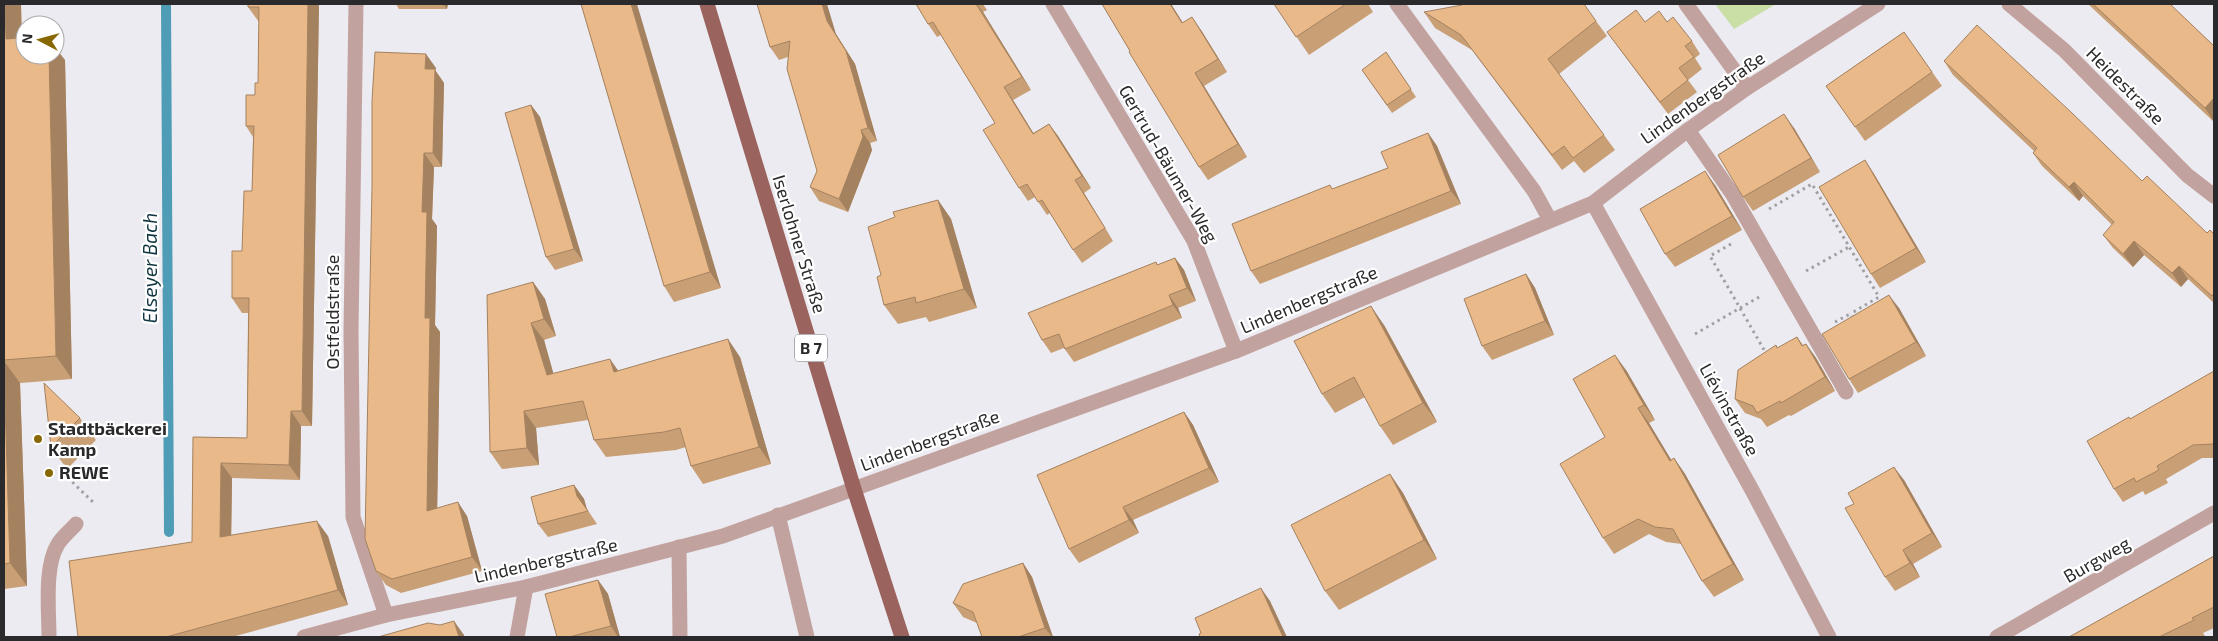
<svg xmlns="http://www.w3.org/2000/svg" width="2218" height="641" font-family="'Exo 2',sans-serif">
  <rect width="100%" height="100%" fill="#ecebf1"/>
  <path fill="#c9dfa5" d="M1715,4H1776L1734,29Z"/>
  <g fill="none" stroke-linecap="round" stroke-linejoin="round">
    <path stroke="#4e9cb5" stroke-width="10" d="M166,4L169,532"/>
    <g stroke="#a1a1a5" stroke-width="3" stroke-dasharray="2.5 4" stroke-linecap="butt">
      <path d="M1769,209L1812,184L1879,297L1850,314"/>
      <path d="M1731,244L1710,256L1767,355"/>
      <path d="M1806,271L1849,247"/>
      <path d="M1835,322L1850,314L1854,319"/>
      <path d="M1695,334L1761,296"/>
      <path d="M63,473L95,504"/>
    </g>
    <g stroke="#c2a29e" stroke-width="15">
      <path d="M1688,130L1733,195L1846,392"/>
      <path d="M778,515L807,637"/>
      <path d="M679,547L680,637"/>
      <path d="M49,637C49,611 44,566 58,544C62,537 71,530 76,524"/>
    </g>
    <g stroke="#c2a29e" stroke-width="15">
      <path d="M356,4L351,331L353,517L386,615"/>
      <path d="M1053,4L1194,241L1236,351"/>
      <path d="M1397,4L1534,191L1550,220"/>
      <path d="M1686,4L1747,88"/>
      <path d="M2009,4L2064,50L2187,175L2214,196"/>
      <path d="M1593,203L1752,490L1829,637"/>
      <path d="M304,637L386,615L526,587L723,536L1236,351L1593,203L1688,130L1747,88L1878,4"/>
      <path d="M517,637L526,587"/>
      <path d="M1997,637L2214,513"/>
    </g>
    <path stroke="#9a635d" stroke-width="15" d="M707,4L854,489L902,637"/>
  </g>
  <g fill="#c99f76">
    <path d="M4,4H21L22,38L65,60L72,379L20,383L27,586L4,589Z"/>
    <path d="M248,4H319L312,426H301L300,480L232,478L231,536H328L348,605L232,637H78L192,542L193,437L247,438L248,313H242L232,298L242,251L252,191L253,137L246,126L258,83L259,22L248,7Z"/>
    <path d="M396,4H448L447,9H399Z"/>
    <path d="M581,4L721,288L674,302L664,286Z"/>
    <path d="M757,4L836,34L855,64L877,141L870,143L872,150L848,212L819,201L810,187L817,171L788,57L779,60L770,47Z"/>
    <path d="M916,4H983L987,10L983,12L1031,90L1013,100L1033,133L1049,124L1058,136L1091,188L1084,193L1113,241L1082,263L1073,250L1050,213L1047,215L1035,197L1028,201L1019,188L995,123L941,35L937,37L928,24Z"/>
    <path d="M1102,4H1171L1183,23L1201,30L1227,72L1204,86L1247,157L1208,180L1199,167Z"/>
    <path d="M1274,4H1368L1373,12L1309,55Z"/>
    <path d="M2088,4H2170L2214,46V122Z"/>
    <path d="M1424,12L1596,21L1607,36L1559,74L1615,150L1584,173L1574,161L1562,170L1472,50L1435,28Z"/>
    <path d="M1645,22H1667L1692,41L1700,54L1695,58L1702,69L1688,80L1697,92L1668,114L1607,32Z"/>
    <path d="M1904,32L1942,86L1865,141L1826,86Z"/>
    <path d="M375,52L436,68L435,70L444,83L442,167H434L432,219L437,226L435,325L440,332L437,508L467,516L482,571L401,593L386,585L376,571Z"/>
    <path d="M1386,52L1416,97L1392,113L1362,70Z"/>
    <path d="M1944,61L2142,181L2207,233L2214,234V303L2188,279L2181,287L2144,255L2133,267L2113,248L2103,235L2112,225L2083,196L2079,201L2042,166L2033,153L2034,151L1953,75Z"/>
    <path d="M531,105L540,117L583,261L555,270L546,257Z"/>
    <path d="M1794,128L1820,172L1753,211L1743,197Z"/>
    <path d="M1428,133L1437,146L1461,204L1260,284L1251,271L1333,189L1388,168Z"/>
    <path d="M1865,160L1874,174L1926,262L1880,288L1871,274Z"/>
    <path d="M1715,185L1742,230L1675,267L1665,254Z"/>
    <path d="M938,200L951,219L977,308L929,322L926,317L898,324L884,305L881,275L895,217Z"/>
    <path d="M1175,258L1184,270L1196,301L1178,308L1182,318L1074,362L1064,348L1051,353L1042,340L1158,265Z"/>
    <path d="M1526,274L1535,288L1554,335L1492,360L1482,346Z"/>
    <path d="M533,282L545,299L556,336L544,340L553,374L618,371L740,357L771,464L703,484L691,466L686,447L676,450L606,457L594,440L588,420L536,428L539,465L502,469L490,452Z"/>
    <path d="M1899,308L1926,356L1858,393L1849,379Z"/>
    <path d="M1384,325L1437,422L1393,445L1380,426L1365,397L1335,413L1322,394Z"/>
    <path d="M1797,337L1803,345L1806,344L1816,358L1835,391L1791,416L1789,415L1767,427L1761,419L1745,413L1735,399L1778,348Z"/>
    <path d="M1626,370L1655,420L1649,423L1671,460L1674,458L1685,474L1744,580L1714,597L1702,581L1682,544L1666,542L1649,534L1614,554L1603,538L1605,437Z"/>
    <path d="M2214,371V458H2202L2166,479L2168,483L2145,495L2143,491L2123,502L2114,489Z"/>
    <path d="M1184,412L1193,425L1219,482L1133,520L1139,533L1079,563L1069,549Z"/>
    <path d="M80,418L96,440L67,469L51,447Z"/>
    <path d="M1390,474L1403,493L1437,559L1339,610L1325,591Z"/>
    <path d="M1904,480L1942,547L1913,564L1920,577L1895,591L1885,577Z"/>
    <path d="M574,485L584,499L587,509L597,524L548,537L538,524Z"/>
    <path d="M2214,556V628L2203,633L2205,636L2202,637H2069Z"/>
    <path d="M1023,563L1032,577L1053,637H982L977,623L963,617L953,603Z"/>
    <path d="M598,580L608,594L620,637H557Z"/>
  </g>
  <g fill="#a48260">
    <path d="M5,4H21L22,62L6,39Z"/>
    <path d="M308,4H319L312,426L302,411Z"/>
    <path d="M443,4H448L447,9Z"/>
    <path d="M631,4H637L721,288L710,272Z"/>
    <path d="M822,4H827L836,34L855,64L877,141L868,128L827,21Z"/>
    <path d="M977,4L983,12L1031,90L1022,77Z"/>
    <path d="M1170,4H1171L1191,36L1182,23Z"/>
    <path d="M1192,17L1201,30L1227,72L1218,59Z"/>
    <path d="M55,47L65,60L72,379L56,356L49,55H55Z"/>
    <path d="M426,54L436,68L435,70L444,83L442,167L433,153L425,69Z"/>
    <path d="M1195,73L1204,86L1247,157L1238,144Z"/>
    <path d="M1004,87L1013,100L1042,147L1033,134Z"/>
    <path d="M2214,98V122L2205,108Z"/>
    <path d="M531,105L540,117L583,261L574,249Z"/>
    <path d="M1784,114L1794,128L1820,172L1811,158Z"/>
    <path d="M1049,124L1058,136L1091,188L1082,176Z"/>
    <path d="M861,130L870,143L872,150L848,212L839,199Z"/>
    <path d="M1428,133L1437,146L1461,204L1451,191Z"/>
    <path d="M424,153L434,167L432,219L437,226L435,325L440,332L437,525L427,511L422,212Z"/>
    <path d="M1865,160L1874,174L1926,262L1916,248Z"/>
    <path d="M1705,171L1715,185L1742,230L1732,216Z"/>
    <path d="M1075,180L1084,193L1113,241L1105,228Z"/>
    <path d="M2074,182L2083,196L2079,201L2069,187Z"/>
    <path d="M938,200L951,219L977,308L964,289Z"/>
    <path d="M2134,241L2144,255L2133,267L2123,254Z"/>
    <path d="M1175,258L1184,270L1196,301L1187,288Z"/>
    <path d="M2179,266L2188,279L2181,287L2172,273Z"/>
    <path d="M1526,274L1535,288L1554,335L1545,321Z"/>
    <path d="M533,282L545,299L556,336L544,319Z"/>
    <path d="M1169,295L1178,308L1182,318L1173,305Z"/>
    <path d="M1889,295L1899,308L1926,356L1916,342Z"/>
    <path d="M1371,306L1384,325L1437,422L1423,403Z"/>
    <path d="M531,323L544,340L559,393L547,375Z"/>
    <path d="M728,339L740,357L771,464L759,447Z"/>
    <path d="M1806,344L1816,358L1835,391L1825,377Z"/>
    <path d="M1615,355L1626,370L1655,420L1644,405Z"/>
    <path d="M610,359L622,376L614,372Z"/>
    <path d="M4,361L20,383L27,586L10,563Z"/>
    <path d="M1638,408L1649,423L1681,476L1670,461Z"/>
    <path d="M291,411L301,426L300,480L289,465Z"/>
    <path d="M524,411L536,428L539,465L527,448Z"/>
    <path d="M1184,412L1193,425L1219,482L1209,468Z"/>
    <path d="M1674,458L1685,474L1744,580L1733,564Z"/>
    <path d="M221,463L232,478L231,553L220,537Z"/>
    <path d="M1894,467L1904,480L1942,547L1932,533Z"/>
    <path d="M1390,474L1403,493L1437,559L1424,540Z"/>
    <path d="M574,485L584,499L587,510L577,496Z"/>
    <path d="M458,502L467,516L482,571L472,557Z"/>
    <path d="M1123,507L1133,520L1139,533L1129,520Z"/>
    <path d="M317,521L328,536L348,605L338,590Z"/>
    <path d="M1903,550L1913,564L1920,577L1910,563Z"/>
    <path d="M1023,563L1032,577L1053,637H1052L1045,628Z"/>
    <path d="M598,580L608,594L620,637H618L611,626Z"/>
    <path d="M1261,588L1270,601L1287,637H1283Z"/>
    <path d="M454,621L464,635V637H459Z"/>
  </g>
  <g fill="#eab989" stroke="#a48260">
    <path d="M4,4H5L6,39L25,38V55H49L56,356L4,360Z"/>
    <path d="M248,4H308L302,411H291L289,465L221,463L220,537L317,521L338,590L166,637H78L69,561L192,542L193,437L247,438L249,298H232V251H242L244,191H252L254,126H246V95H255V83H258L259,7H248Z"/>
    <path d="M581,4H631L710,272L664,286Z"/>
    <path d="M757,4H822L827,21L846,51L868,128L861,130L863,137L839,199L810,187L817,171L787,69L790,41L770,47Z"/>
    <path d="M916,4H976L1022,77L1004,87L1033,134L1049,124L1082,176L1075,180L1105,228L1073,250L1042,200L1038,202L1027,184L1019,188L983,130L995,123L933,22L928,24Z"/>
    <path d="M1102,4H1170L1182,23L1192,17L1218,59L1195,73L1238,144L1199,167L1129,52L1130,51Z"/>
    <path d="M1274,4H1346L1296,37Z"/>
    <path d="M1463,4H1584L1596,21L1548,59L1604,135L1573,158L1564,146L1552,155L1461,35L1424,12L1462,5Z"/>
    <path d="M2093,4H2170L2214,46V98L2205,108Z"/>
    <path d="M1636,10L1645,22L1659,11L1667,22L1673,17L1692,41L1685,46L1694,57L1679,68L1688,80L1660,102L1607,32Z"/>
    <path d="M1977,25L2071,112L2142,181L2147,176L2207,233L2210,230L2214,234V293L2212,296L2179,266L2172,273L2134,241L2123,254L2103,235L2114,222L2074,182L2069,187L2033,153L2037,148L1944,61Z"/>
    <path d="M1904,32L1932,72L1855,127L1826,86Z"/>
    <path d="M375,52L426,54L425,69H435L433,153H424L422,212H427L425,318H430L427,511L458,502L472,557L392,579L376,571L365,539L372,186V101Z"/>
    <path d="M1386,52L1411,89L1387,105L1362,70Z"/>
    <path d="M531,105L574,249L546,257L505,113Z"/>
    <path d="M1784,114L1811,158L1743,197L1718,155Z"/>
    <path d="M1428,133L1451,191L1251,271L1232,224L1330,185L1332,189L1388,168L1381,152Z"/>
    <path d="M1865,160L1916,248L1871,274L1819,187Z"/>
    <path d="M1705,171L1732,216L1665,254L1640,209Z"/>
    <path d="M938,200L964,289L916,303L915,297L884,305L877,277L881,275L868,227L895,217L893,212Z"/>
    <path d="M1175,258L1187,288L1169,295L1173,305L1065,349L1059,334L1042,340L1028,313L1156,262L1157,265Z"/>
    <path d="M1526,274L1545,321L1482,346L1464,299Z"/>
    <path d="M533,282L544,319L531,323L547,375L610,359L614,372L728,339L759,447L691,466L680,428L664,432L594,440L583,401L524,411L527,448L490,452L487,295Z"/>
    <path d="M1889,295L1916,342L1849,379L1822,334Z"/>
    <path d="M1371,306L1423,403L1380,426L1354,377L1322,394L1294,341Z"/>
    <path d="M1797,337L1802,346L1806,344L1825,377L1781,403L1780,401L1757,413L1753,406L1735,399L1738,370L1776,345L1777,348Z"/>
    <path d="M1615,355L1644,405L1638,408L1670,461L1674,458L1733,564L1702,581L1673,529L1655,527L1638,519L1603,538L1560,464L1605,437L1573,379Z"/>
    <path d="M2214,371V424L2213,425L2214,426V444L2193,445L2157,466L2159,470L2136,482L2134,478L2114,489L2087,441L2129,417L2130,419Z"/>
    <path d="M4,372L10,563L4,564Z"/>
    <path d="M44,383L80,418L51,447Z"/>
    <path d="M1184,412L1209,468L1123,507L1129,520L1069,549L1037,475Z"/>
    <path d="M1894,467L1932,533L1903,550L1910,563L1885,577L1845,508L1854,504L1848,493Z"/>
    <path d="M1390,474L1424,540L1325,591L1291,525Z"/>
    <path d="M574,485L577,496L588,511L538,524L531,497Z"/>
    <path d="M2214,556V607L2192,618L2194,620L2159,637H2069Z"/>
    <path d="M1023,563L1045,628L1018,637H982L973,612L953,603L963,584Z"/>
    <path d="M598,580L611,626L569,637H557L545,594Z"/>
    <path d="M1261,588L1283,637H1200L1199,634L1201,633L1195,618Z"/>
    <path d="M454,621L459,637H378L428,623L440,625Z"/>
  </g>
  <g fill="#876803" stroke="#fff" stroke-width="2">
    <circle cx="38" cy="439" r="5"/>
    <circle cx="49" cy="473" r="5"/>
  </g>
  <g text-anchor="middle" stroke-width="4.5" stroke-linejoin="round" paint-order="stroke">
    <rect fill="#fff" stroke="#6a6a6b" stroke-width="1" x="795" y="334.5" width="32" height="27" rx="4"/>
    <g font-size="16" font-weight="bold" fill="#2a2a2c">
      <text x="811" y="354">B 7</text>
    </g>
    <g font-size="18" fill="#2a2a2c" stroke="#fff">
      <text transform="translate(2125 86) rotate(45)" y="6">Heidestraße</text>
      <text transform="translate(1703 98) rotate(-35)" y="6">Lindenbergstraße</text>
      <text transform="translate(1168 164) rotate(60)" y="6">Gertrud-Bäumer-Weg</text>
      <text transform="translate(799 244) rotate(73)" y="6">Iserlohner Straße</text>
      <text transform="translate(1309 300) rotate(-23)" y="6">Lindenbergstraße</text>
      <text transform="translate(333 312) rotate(-90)" y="6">Ostfeldstraße</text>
      <text transform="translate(1729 410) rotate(61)" y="6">Liévinstraße</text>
      <text transform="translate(930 441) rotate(-20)" y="6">Lindenbergstraße</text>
      <text transform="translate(2097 560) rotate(-30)" y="6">Burgweg</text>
      <text transform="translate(546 561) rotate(-13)" y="6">Lindenbergstraße</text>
    </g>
    <g font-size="18" font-weight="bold" fill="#2a2a2c" stroke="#fff" text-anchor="start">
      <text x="48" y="435">Stadtbäckerei<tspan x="48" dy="21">Kamp</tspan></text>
      <text x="59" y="479">REWE</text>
    </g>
    <g font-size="19" font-style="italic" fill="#113641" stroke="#fff">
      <text transform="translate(150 268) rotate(-90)" y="7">Elseyer Bach</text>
    </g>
  </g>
  <rect width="2218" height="641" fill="none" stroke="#2a2a2c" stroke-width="10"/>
  <g transform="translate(40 40) rotate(276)"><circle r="24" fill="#ffffff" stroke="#aaaaab"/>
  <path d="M0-4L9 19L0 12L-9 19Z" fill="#876803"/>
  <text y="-8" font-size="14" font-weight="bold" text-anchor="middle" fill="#2a2a2c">N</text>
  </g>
</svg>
